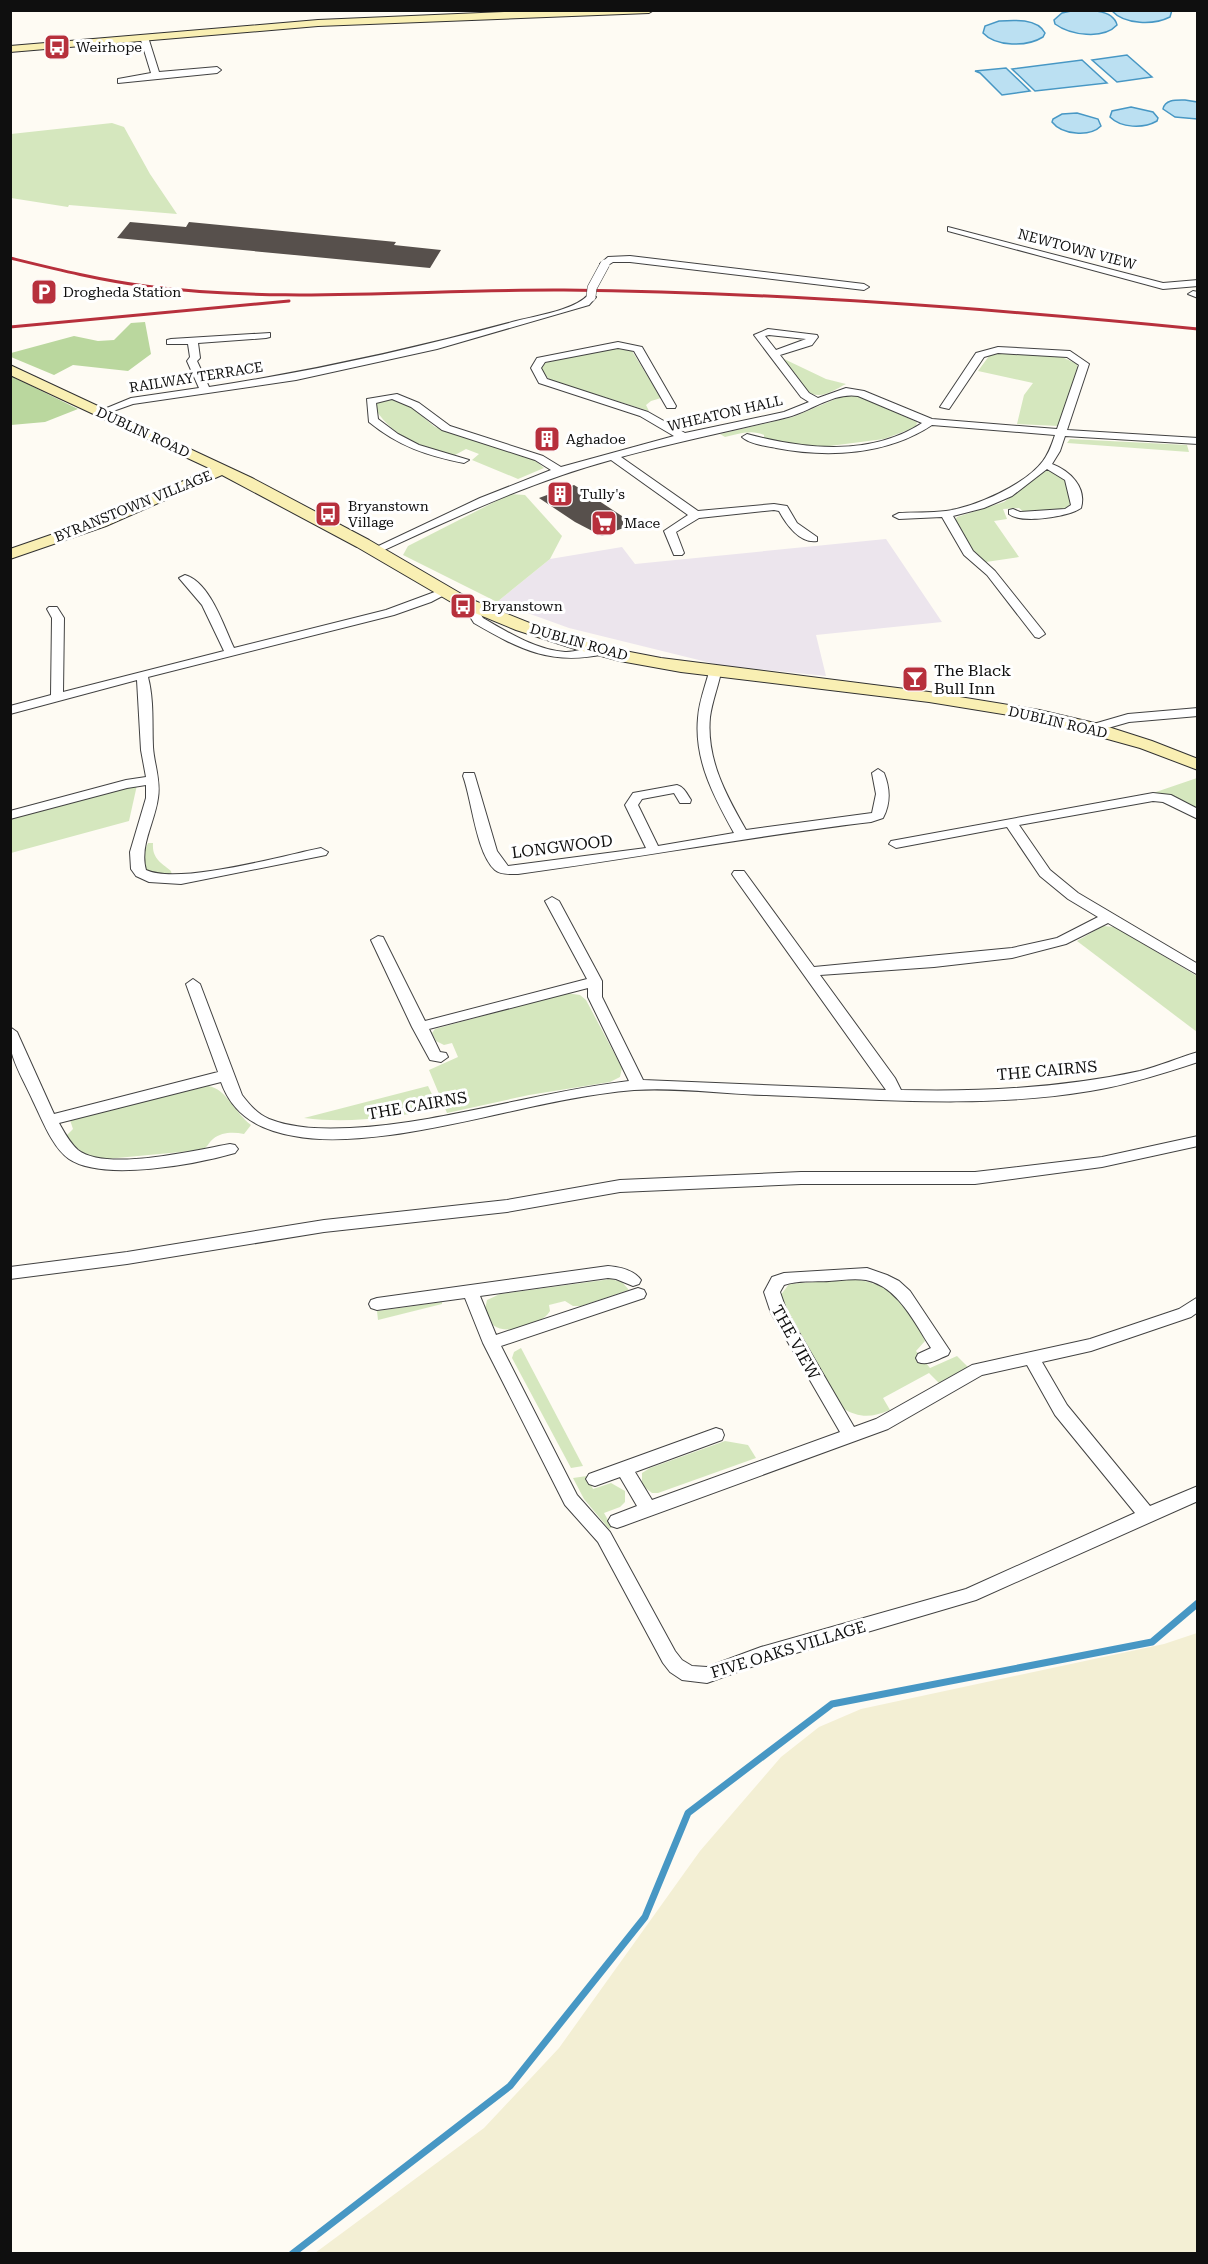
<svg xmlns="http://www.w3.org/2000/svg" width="1208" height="2264" font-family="'Roboto Serif',serif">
  <rect width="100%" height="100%" fill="#fefbf3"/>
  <path fill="#ece5ed" d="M886,539L942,622L816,635L826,676L719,665L569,628L497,602L550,559L622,547L635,564Z"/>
  <path fill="#f3efd4" d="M1197,1633V2253H315L484,2128L559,2048L700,1851L781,1757L819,1727L861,1709L1164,1644Z"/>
  <g fill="#d5e7be">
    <path d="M112,123L124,127L150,174L177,214L69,205L68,207L11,198V134Z"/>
    <path d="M613,348L632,351L661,398L651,401L646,405L649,411L550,380L541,370L544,363Z"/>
    <path d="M1005,352L1062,357L1077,364L1078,370L1058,426L1017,424L1024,395L1033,383L978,371L989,356Z"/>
    <path d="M782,358L826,379L846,384C838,388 828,395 819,395C803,396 790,369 782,358Z"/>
    <path d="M845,395H855L917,422L916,427L884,439L814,448L764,440V435C752,429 737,434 725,437L720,434L793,417Z"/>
    <path d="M396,399L411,407L435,427L535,460L544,468L518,479L472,460L479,454L466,449L455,455C423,447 395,439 376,410L377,403Z"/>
    <path d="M1070,439L1187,445L1189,452L1067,443Z"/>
    <path d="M1045,471H1053L1067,481L1070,506L1063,510L1025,513L1019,508L1003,509L1007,519L994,521L1019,557L986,562L976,554L954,522L957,517L1004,502Z"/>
    <path d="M510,494L525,495L562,536L550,559L497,602L403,555L408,546Z"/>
    <path d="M1197,778V811L1169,795L1153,793Z"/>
    <path d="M137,785L129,821L11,853V819Z"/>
    <path d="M148,843H153C152,858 160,862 171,871L172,876L146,871L143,855Z"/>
    <path d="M1103,926L1115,927L1197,976V1032L1077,941Z"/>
    <path d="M566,993L580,995L586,1000L622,1068L620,1077L610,1082L529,1095L447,1113L429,1070L458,1057L452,1043L444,1045L436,1041L432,1033L435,1029Z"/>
    <path d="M208,1086C227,1089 234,1112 251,1125L244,1134C233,1132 222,1132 213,1139C208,1143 208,1147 202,1150L106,1159C86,1157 78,1151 66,1136L73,1129L70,1120Z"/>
    <path d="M428,1086L439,1109C394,1117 349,1124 304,1118Z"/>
    <path d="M611,1279L622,1282L629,1290L581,1306H573L565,1301L549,1305L550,1311C542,1325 506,1336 493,1325L485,1309L487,1300L500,1294Z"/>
    <path d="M854,1279C866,1281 879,1284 890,1291C901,1299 921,1328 925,1341L916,1351L930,1368L957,1356L968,1367L939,1383L929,1373L883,1398L890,1410C871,1418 859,1418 842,1408L780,1296L789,1284Z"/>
    <path d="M442,1302V1304L378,1320L377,1311Z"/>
    <path d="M521,1348L583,1466L571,1468L512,1358L514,1352Z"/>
    <path d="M725,1441L748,1445L756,1458L658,1493H652L642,1485V1473L650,1468Z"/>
    <path d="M587,1476L593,1489L611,1483L625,1491V1502L620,1507L604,1513L612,1527L609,1529L584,1499L573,1478Z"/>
  </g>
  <g fill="#bad79e">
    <path d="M145,322L151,354L128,371L73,365L54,375L11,357V353L74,336L98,341L114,340L131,323Z"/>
    <path d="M11,376L78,409L45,422L11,425Z"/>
  </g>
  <g fill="#bbe0f2" stroke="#4797c4" stroke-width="1.5">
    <path d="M1172,10L1170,17C1154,25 1125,25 1112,11Z"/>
    <path d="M1071,11C1085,10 1113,8 1117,25C1103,40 1070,35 1055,24L1054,20L1062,13Z"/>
    <path d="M999,21C1013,20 1037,18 1045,33L1043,37C1027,47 996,47 983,33L985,26Z"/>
    <path d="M1127,55L1152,77L1117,82L1092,60Z"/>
    <path d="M1082,60L1107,83L1035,91L1012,69Z"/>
    <path d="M1006,68L1030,91L1002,95L980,73L975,71Z"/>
    <path d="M1185,100L1197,102V119L1175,117L1163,109C1165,99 1177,100 1185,100Z"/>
    <path d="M1131,107L1153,112L1158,118L1157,121C1143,129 1121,128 1110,117L1112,111Z"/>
    <path d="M1077,113L1098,119L1101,126C1090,137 1062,135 1052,122L1053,119L1062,114Z"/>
  </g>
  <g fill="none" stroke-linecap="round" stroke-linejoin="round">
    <path stroke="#4797c4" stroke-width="7" d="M292,2254L510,2086L645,1917L688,1813L832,1704L1152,1642L1198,1603"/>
  </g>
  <g fill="#57504c">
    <path d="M130,222L186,227L189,222L396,242L394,245L441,250L430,268L117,238Z"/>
    <path d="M574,485L587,493L634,524L602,536L575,522L539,498Z"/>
  </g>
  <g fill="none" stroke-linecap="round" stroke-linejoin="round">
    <g stroke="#424242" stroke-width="2">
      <g id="street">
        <path d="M144,35L148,37L159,72L217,67L221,70L217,73L118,83V79L151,73L140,37Z"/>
        <path d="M948,227L1163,283L1198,280V286L1163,289L948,231Z"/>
        <path d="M630,256L864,284L869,287L864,290L630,262H613L605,267L600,264L608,257Z"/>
        <path d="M1193,291L1198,292V298L1188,294Z"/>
        <path d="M588,295L596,297L589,305L437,349L296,380L133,404L102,415L97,412L131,398L199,388L187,361L190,357L188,344H167V340L171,339L270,333V337L266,338L198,343L200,358L197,361L209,387C313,371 414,349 516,321C535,316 575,310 588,295Z"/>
        <path d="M768,329L817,335L818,337L812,345L780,355L809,393L818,398L846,388L864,391L932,419L1057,429L1079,365L1067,357L998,353L984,357L949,409L940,407L976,353L998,347L1070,351L1089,364L1067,430L1198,438V444L1065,436L1060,451L1052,464C1070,471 1087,487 1081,508C1068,517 1021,524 1009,514V510L1013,509L1020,512L1065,509L1071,505L1065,480L1047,469L1012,496L984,508L953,516L973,551L995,571L1043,631L1045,634L1039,638L1035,637L987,575L964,555L942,517L899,519L893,516L899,513C914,512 930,513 946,511C975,507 1025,485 1043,461C1049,453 1052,444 1055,435L932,425C887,455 828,458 776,448C765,446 750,444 742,437L747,434C804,449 870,457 922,423L858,396C834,392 811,411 788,417C732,431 676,442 621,457L698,511L774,504L787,506L797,523L817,537V541C800,544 786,524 779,511L774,510L699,518L676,532L684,553L682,555H674L664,531L688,515L611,460C530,482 456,517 380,552L376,553L370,550L480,498L551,470L535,460L442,430L411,407L392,399L376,403L378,419L398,434L419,445L469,460L464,463C428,456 398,446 369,422L367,399L397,394L419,403L450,426L543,456L561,467L674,436L640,416L539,383L531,368L537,358L618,342L642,347L676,406L675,408H667L634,351L618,348L545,362L541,368L547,379L648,412L685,433L784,412L809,402L801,397L754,335ZM769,335L806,339L776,350L765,336Z"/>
        <path d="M185,575C210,582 224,627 234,648L386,610L440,590H448L450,592L431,602L394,615L148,677C154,700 152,724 153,747C154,764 161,780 158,798C155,822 139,846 146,870C178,885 282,856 321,848L328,852L326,855L181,884L149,882L136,876L131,869L130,852L146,798V785L127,788L10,819V811L126,780L146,777L141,750L137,680L10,714V706L51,695L52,618L47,609L49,607H57L64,618L63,692L224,651L202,605L179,578Z"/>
        <path d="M478,604L484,608L481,615L483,618C507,632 536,650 565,652C577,653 597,643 606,651L604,654C551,666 519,649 474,623L469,615L474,606Z"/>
        <path d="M715,668L721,672C718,687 712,702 710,717C706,759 726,795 746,830L872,813L876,794L872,773L878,769L884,773C890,788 891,803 883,818L871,822C753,836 636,858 518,874C511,874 501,875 495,870C476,853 472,800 463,776L464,773H474L475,776L497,851L508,866L646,848L625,805L633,793L677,785C684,787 687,794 691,800L690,803H680L674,793L642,799L638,805L658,846L734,833C714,797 694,760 698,718C699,702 705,687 709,672Z"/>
        <path d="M1198,708V716L1129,722L1094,732L1088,728L1090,725L1128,714Z"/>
        <path d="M1153,793L1171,795L1198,809V819L1163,802L1153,801L1019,825L1050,870L1078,893L1198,964V975L1108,923L1066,944L1012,958L934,967L820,975L895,1078L901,1090C981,1092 1062,1088 1140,1071C1160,1066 1178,1058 1198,1052V1062C1162,1074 1127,1085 1090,1091C983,1109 873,1099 766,1095C722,1094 678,1087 634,1090C552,1097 472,1124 390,1135C359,1139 324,1142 294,1136C260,1130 233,1116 221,1082L59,1123C64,1132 70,1143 78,1150C106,1172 196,1150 230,1144L235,1145L238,1149L235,1153C197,1164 103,1182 69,1159C52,1147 42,1119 33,1101C26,1085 15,1067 11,1050C9,1043 10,1034 10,1027L17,1032L54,1114L218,1072L186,984L193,979L200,984L242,1095C249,1104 257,1114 269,1119C294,1129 323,1129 350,1128C444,1123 535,1092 629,1081L588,997V988L429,1029L440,1052L446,1053L448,1057L441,1062L430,1060L412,1027L371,940L378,936L383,937L425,1021L587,979L545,901L552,897L559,901L602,981V997L643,1080L886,1090L734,877L732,874L734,871H744L814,967L1012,948L1057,938L1098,917L1068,899L1040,876L1007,827L896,848L889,844L891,841Z"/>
        <path d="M1198,1136V1146L1102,1167L975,1184H801L620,1192L507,1212L324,1232L127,1264L10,1279V1267L127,1252L324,1220L507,1200L620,1180L801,1172H975L1102,1157Z"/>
        <path d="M608,1266C620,1267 634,1270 641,1280L639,1284L633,1286L616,1279L608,1278L480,1296L496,1335L638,1288L644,1290L646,1294L644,1298L501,1346L577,1495L610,1532L675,1651L682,1660L692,1666L707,1667L761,1647L966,1589L1135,1513L1055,1415L1027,1365L982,1375L888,1429L623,1526L617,1528L611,1526L608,1521L611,1516L637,1506L620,1477L595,1486L589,1484L586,1479L589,1474L716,1428L722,1430L724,1435L722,1440L635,1472L652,1500L840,1432L771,1313L764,1292L772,1277L784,1273L867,1268L887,1275L899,1281L910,1291L950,1351L948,1355C938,1359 928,1366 918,1362L916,1358L918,1354L931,1348C915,1324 898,1286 866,1280C855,1278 841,1280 829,1281C815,1282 798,1280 784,1285L780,1292L787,1312L854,1427L876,1419L972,1365L1090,1339L1179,1309L1198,1297V1312L1191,1317L1091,1351L1042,1362L1067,1405L1150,1506L1198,1486V1501L976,1600L762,1663L707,1683L682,1680L670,1672L663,1663L598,1542L565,1505L483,1343L465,1298L377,1310L371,1308L369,1304L371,1300L377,1298Z"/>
      </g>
    </g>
    <g stroke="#313131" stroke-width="2">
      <g id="secondary">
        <path d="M551,10H654L649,13L318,26L10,52V46L318,20Z"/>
        <path d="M10,365L252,478L369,540L470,599L547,630L604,647L661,658L929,692L1039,710L1099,724L1152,741L1198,759V770L1140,748L1039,720L929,702L681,672L620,661L575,649L516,630L458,606L357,547L222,475L106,526L10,559V549L94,520L211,469L10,375Z"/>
      </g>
    </g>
    <use href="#street" fill="#fff" fill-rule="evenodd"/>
    <use href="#secondary" fill="#f9efb3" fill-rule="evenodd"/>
    <g stroke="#b7303c" stroke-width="3">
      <path d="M10,258C55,269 99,280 145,286C283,304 425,289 564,290C776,292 987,308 1198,329"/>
      <path d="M10,327L289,301"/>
    </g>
    <g stroke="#424242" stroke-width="10" stroke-linecap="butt">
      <path id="street-bridge" d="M591,297L592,288L605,264"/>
    </g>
    <use href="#street-bridge" stroke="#fff" stroke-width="9"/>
  </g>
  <defs>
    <g id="bus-square" transform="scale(1.35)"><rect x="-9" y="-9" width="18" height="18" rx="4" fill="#b7303c" stroke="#fff"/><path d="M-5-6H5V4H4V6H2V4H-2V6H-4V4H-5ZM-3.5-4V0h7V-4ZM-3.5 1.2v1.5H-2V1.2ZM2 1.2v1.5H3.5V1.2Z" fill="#fff"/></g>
    <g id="parking-square" transform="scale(1.35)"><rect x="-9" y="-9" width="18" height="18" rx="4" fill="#b7303c" stroke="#fff"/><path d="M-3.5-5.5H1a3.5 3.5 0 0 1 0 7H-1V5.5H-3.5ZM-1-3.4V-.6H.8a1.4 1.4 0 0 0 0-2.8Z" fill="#fff"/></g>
    <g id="building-square" transform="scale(1.35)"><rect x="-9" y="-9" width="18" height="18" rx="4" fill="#b7303c" stroke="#fff"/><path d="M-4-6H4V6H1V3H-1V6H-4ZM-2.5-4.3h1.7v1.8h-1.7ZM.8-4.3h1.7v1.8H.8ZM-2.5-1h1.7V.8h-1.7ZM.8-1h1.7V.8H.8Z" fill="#fff"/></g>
    <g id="supermarket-square" transform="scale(1.35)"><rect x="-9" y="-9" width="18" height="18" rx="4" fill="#b7303c" stroke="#fff"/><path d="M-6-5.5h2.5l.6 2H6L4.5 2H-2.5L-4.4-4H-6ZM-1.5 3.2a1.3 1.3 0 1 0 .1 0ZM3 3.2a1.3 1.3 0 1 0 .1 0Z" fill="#fff"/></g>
    <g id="bar-square" transform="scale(1.35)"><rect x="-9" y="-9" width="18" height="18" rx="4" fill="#b7303c" stroke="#fff"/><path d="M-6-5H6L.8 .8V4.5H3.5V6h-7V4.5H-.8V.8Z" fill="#fff"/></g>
  </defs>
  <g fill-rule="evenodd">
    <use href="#bus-square" x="57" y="47"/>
    <use href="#parking-square" x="44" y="292"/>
    <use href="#building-square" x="547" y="439"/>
    <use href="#building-square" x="560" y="494"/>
    <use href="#bus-square" x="328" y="514"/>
    <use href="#supermarket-square" x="604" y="523"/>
    <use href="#bus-square" x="463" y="606"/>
    <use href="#bar-square" x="915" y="679"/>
  </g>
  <g text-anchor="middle" stroke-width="6" stroke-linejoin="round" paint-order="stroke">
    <g font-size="14" fill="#0f0f0f" stroke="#fff" text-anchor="start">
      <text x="76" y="52">Weirhope</text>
      <text x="63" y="297">Drogheda Station</text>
      <text x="566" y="444">Aghadoe</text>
      <text x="580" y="499">Tully's</text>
      <text x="348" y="511">Bryanstown<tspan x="348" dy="16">Village</tspan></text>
      <text x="624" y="528">Mace</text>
      <text x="482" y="611">Bryanstown</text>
    </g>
    <g font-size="14" fill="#0f0f0f" stroke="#fff">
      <text transform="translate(1077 249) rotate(15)" y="5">NEWTOWN VIEW</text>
      <text transform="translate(196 377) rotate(-9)" y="5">RAILWAY TERRACE</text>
      <text transform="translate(725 413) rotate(-13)" y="5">WHEATON HALL</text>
      <text transform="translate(143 432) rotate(25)" y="5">DUBLIN ROAD</text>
      <text transform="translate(133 506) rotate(-22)" y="5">BYRANSTOWN VILLAGE</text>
      <text transform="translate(579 642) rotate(16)" y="5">DUBLIN ROAD</text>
      <text transform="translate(1058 722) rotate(13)" y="5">DUBLIN ROAD</text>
    </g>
    <g font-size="16" fill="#0f0f0f" stroke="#fff" text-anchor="start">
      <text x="934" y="676">The Black<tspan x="934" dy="18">Bull Inn</tspan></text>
    </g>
    <g font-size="16" fill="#0f0f0f" stroke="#fff">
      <text transform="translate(562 846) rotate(-7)" y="6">LONGWOOD</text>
      <text transform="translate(1047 1070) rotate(-5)" y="6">THE CAIRNS</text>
      <text transform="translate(417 1105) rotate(-10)" y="6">THE CAIRNS</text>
      <text transform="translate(796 1342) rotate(61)" y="6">THE VIEW</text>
      <text transform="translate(788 1649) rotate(-17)" y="6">FIVE OAKS VILLAGE</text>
    </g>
  </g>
  <rect width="1208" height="2264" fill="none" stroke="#0f0f0f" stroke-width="24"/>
</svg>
